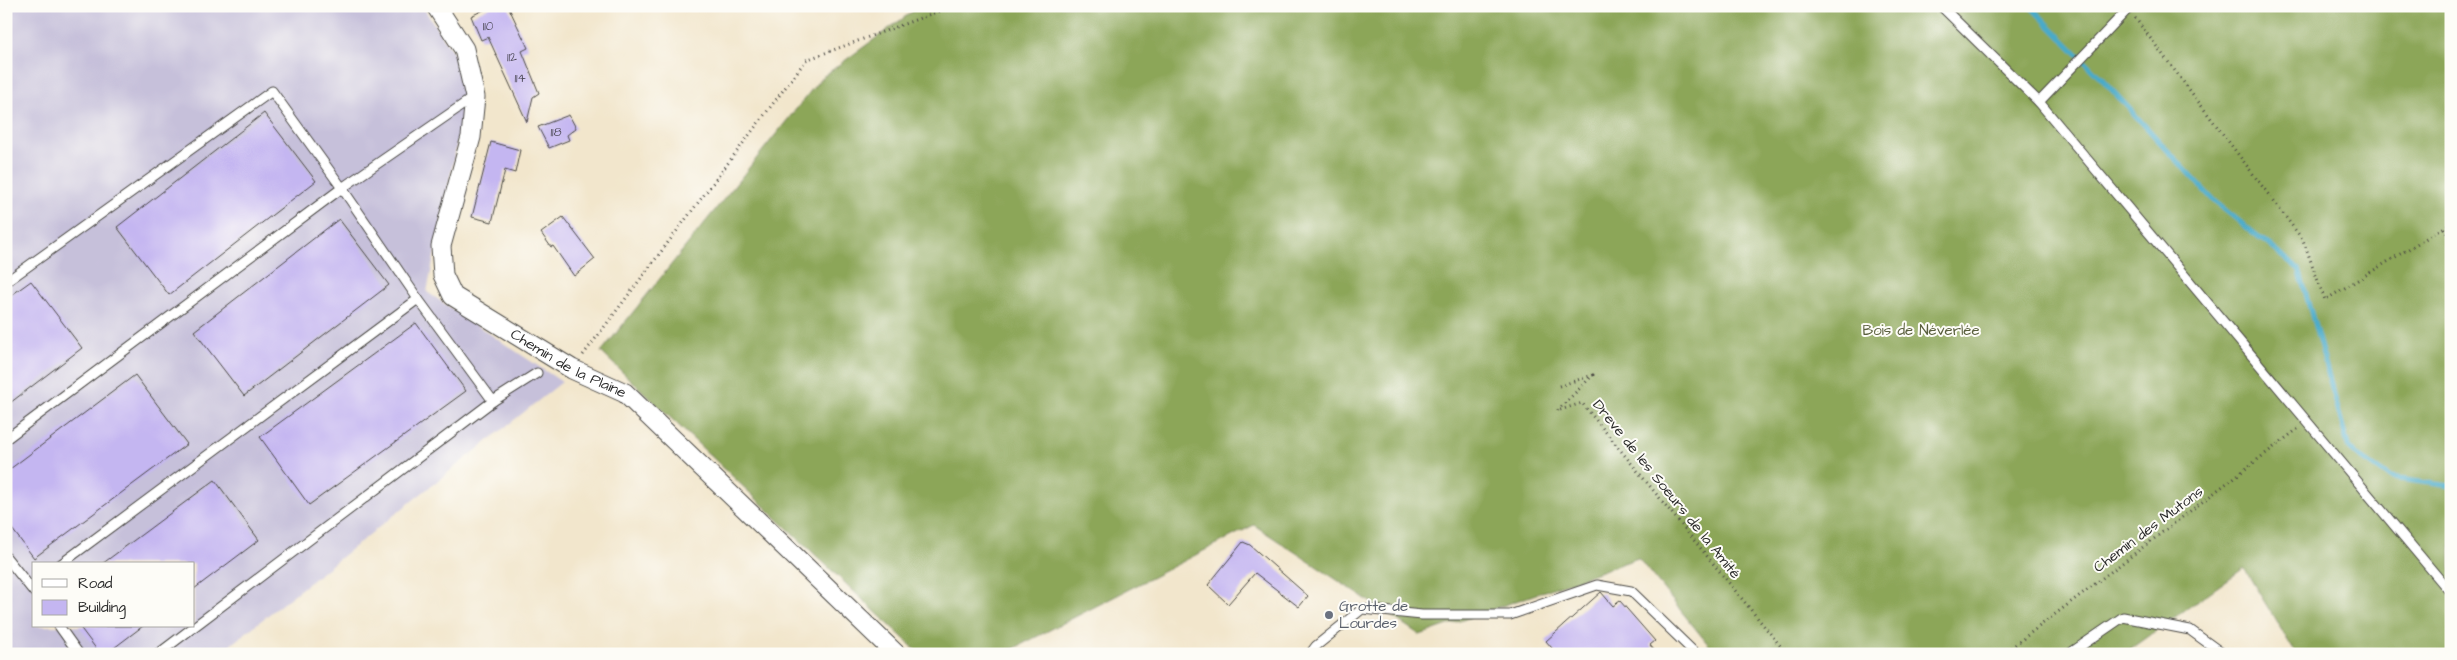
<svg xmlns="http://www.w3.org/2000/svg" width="2457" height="660" font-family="'Architects Daughter',sans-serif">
  <rect width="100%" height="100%" fill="#fdfcf7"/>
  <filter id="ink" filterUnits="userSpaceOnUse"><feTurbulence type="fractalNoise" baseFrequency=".02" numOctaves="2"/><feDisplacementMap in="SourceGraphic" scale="10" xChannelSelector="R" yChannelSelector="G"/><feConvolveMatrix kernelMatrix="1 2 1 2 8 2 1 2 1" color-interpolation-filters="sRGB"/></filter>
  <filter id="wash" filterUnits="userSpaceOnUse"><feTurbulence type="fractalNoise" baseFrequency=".0096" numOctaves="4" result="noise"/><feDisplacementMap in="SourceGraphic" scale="20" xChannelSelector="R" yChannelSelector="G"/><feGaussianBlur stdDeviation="1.12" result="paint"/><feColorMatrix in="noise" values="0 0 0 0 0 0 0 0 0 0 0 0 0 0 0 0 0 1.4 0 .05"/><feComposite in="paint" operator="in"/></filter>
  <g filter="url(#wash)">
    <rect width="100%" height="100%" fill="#f2e6cc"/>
    <path fill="#c6c0da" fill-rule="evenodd" d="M6,6H422L470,78L427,292L562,382L219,654H9L6,650ZM34,564H194V626H34Z"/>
    <path fill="#8ca658" stroke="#5c6842" d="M920,6H2451V654H2296L2244,568L2123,654H1716L1638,558L1420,635L1254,525L1003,654H920L601,352L821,78Z"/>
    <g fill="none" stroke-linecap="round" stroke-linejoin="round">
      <path stroke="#4aaac9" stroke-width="5" d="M2030,6L2101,78L2215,202L2299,269L2349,449L2391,478L2451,486"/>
    </g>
    <g id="blocks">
      <g fill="#c4b6f1">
        <path d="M492,6H508L528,48L522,51L539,93L533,97L527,122L488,37L481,40L471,16Z"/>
        <path d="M264,113L316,181L169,295L117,227Z"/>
        <path d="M569,115L576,128L567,135L569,140L549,148L538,127Z"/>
        <path d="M491,142L520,150L515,173L505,170L492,222L472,217Z"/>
        <path d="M563,217L595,259L574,276L553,246L551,247L541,233Z"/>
        <path d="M339,219L389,285L244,396L194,331Z"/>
        <path d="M31,281L82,348L6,406V299Z"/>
        <path d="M416,323L466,391L309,505L260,437Z"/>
        <path d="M135,375L187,444L34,558L6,521V472Z"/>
        <path d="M215,480L259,540L194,589V564H102Z"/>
        <path d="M1243,542L1250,545L1308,596L1299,607L1255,573L1228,604L1208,585Z"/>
        <path d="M1601,592L1613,606L1620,601L1655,641L1650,645L1657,654H1557L1546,641Z"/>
        <path d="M79,626H143L106,654H100Z"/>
      </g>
    </g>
  </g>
  <g filter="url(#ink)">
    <use href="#blocks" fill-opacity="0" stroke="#494743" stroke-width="1"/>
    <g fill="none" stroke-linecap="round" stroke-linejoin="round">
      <g stroke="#494743" stroke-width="11">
        <g id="service">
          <path d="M1941,6L2039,102L2451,593"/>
          <path d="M2039,102L2128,9L2126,6"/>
          <path d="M6,282L272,91L342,188L418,299L61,564"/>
          <path d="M493,401L537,373"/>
          <path d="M6,439L342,188L474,97"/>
          <path d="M6,557L34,592"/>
          <path d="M59,626L79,654"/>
          <path d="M158,654L493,401L418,299"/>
          <path d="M1310,654L1316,646L1362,609L1422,615H1510L1597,585L1631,591L1696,654"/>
          <path d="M2069,654L2123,617L2190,630L2223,654"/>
        </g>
      </g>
      <g stroke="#494743" stroke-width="21">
        <g id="minor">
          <path id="s1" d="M436,6L464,49L475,97L471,137L441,246L443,275L453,296L572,369L625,393L896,654"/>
        </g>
      </g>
      <g stroke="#494743" stroke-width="3" stroke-dasharray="1 4" stroke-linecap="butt">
        <path d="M2135,18L2303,240L2325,300L2451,223"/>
        <path d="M2444,228L2451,242"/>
        <path d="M583,355L806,60L953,6"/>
        <path d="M1559,386L1593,375L1557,411L1582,403L1787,654"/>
        <path d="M2003,654L2299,428"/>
      </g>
      <use href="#service" stroke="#fff" stroke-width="9"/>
      <use href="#minor" stroke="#fff" stroke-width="19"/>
    </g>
  </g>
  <circle fill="#6b7280" stroke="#fdfcf7" stroke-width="2" cx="1329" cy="615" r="5"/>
  <g text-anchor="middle" stroke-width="4" stroke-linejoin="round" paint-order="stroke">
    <g font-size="12" fill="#514e5c">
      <text x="488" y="30">110</text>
      <text x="512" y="61">112</text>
      <text x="520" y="82">114</text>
      <text x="556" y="136">118</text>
    </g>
    <g font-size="15" fill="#5a5f3e" stroke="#fdfcf7">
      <text x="1921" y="335">Bois de Néverlée</text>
    </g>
    <g font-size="15" fill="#2b2b2b" stroke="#fdfcf7">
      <text dy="5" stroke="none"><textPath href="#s1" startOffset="440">Chemin de la Plaine</textPath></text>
      <text transform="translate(1667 489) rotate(51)" y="5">Dreve de les Soeurs de la Amité</text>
      <text transform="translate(2148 529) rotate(-37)" y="5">Chemin des Mutons</text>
    </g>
    <g font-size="15" fill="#5b616d" stroke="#fdfcf7" text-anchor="start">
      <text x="1339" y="611">Grotte de<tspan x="1339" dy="17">Lourdes</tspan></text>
    </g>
  </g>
  <rect width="2457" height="660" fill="none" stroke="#fdfcf7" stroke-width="25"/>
  <rect x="32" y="562" width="162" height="65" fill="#fdfcf7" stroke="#a9a8a5"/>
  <rect x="42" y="579" width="25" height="8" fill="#ffffff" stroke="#a9a8a5"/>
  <text x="78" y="588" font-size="15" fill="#2b2b2b">Road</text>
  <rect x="42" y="600" width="25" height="15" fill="#c4b6f1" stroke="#a9a8a5"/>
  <text x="78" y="612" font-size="15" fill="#2b2b2b">Building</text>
</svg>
